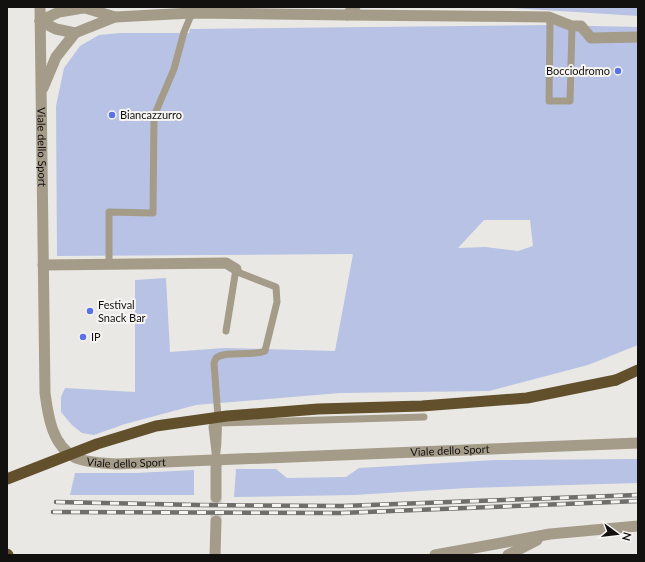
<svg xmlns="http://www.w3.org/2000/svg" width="645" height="562" font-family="Lato,sans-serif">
  <rect width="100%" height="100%" fill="#eae8e4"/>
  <g fill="#b8c2e4" fill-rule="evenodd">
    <path d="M496,7H638V16Z"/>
    <path d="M550,25L638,27V345L588,365L489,391L340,393L196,405L125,424L94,435L82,433L72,425L61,412V397L65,388L135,392V280L166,278L170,352L224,348L335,351L353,254L57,256L56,106L64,68L80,46L99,35L120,33H189L190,29ZM484,220H530L533,246L518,251L485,247L458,248Z"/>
    <path d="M638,459V483L468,488L354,495L234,497L236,469H276L287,478L346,477L359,468L495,460Z"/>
    <path d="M194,470V495H70L75,473H136Z"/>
  </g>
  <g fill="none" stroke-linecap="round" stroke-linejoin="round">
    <path stroke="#cac8c4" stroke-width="11" stroke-dasharray="11 5.5" stroke-linecap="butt" d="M216,521V497"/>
    <g stroke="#a49b89" stroke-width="7">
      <path d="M549,17L550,25L549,101H570L572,26"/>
      <path d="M109,265V212L153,213L154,116L174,69L184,32L192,13"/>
      <path d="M236,269L240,273L276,287L277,302L265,351C251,357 226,350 216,358L214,363L217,404C219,423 219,441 216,460L212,427L213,424L218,423L424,417"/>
      <path d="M226,331L236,269"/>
    </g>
    <g stroke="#a49b89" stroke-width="11">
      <path d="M347,15L549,17L572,26H581L591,38L638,37"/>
      <path d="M43,265L226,263L236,269"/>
      <path d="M216,497V460"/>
      <path d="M215,555L216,521"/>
    </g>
    <g stroke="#a49b89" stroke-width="11">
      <path id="s1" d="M40,7L45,393C48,416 52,446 76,458C88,463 104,463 116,464L638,443"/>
      <path d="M82,7L115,17L192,13L347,15L355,7"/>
      <path d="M40,21L59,12L83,8"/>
      <path d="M40,21L56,29L75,33"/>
      <path d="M43,88L56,57L75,33L115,17"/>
      <path d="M435,555L550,534L638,526"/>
      <path d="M508,555L537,540"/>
    </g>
    <g stroke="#61502b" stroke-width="11">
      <path d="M616,380L638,370"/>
      <path d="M7,554L8,555"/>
    </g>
    <g stroke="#6f6e6b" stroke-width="4.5">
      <g id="rail">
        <path d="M56,502L199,505L343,506L638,495"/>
        <path d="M53,512L341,513L638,501"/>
      </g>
    </g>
    <use href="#rail" stroke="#f7f5f2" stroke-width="3" stroke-dasharray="9" stroke-linecap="butt"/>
    <path stroke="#61502b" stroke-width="11" d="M7,479L97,444L156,426L227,416L318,409L422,406L527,398L616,380"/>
  </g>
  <g fill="#5a72e9" stroke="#f7f5f2" stroke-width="1.5">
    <circle cx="618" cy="71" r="4"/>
    <circle cx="112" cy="115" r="4"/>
    <circle cx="90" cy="311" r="4"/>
    <circle cx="83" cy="337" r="4"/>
  </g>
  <g text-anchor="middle" stroke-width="4" stroke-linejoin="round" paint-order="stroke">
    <g font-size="11" fill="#121110" stroke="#f7f5f2" text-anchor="start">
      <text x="610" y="75" text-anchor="end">Bocciodromo</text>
      <text x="120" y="119">Biancazzurro</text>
      <text x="98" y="309">Festival<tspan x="98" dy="13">Snack Bar</tspan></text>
      <text x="91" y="341">IP</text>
    </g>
    <g font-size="11" fill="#121110" stroke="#f7f5f2">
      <text dy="4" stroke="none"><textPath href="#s1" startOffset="140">Viale dello Sport</textPath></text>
      <text dy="4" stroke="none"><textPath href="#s1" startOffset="836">Viale dello Sport</textPath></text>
      <text dy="4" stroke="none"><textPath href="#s1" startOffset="512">Viale dello Sport</textPath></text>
    </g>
  </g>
  <rect width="645" height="562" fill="none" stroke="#121110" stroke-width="16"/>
  <g transform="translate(617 534) rotate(105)" stroke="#f7f5f2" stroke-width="3" paint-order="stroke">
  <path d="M0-3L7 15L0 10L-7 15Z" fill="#121110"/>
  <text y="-6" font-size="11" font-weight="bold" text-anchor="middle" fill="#121110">N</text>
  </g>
</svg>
